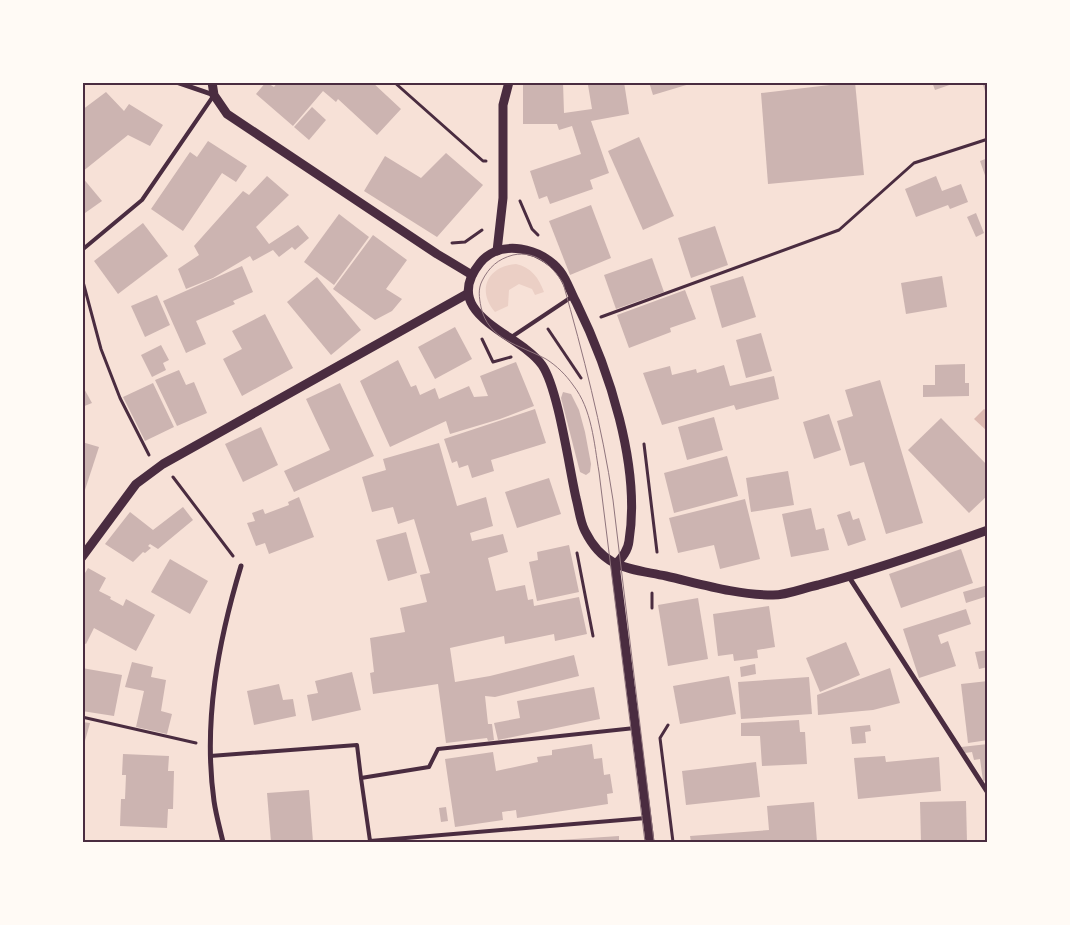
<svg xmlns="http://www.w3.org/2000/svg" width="1070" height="925" font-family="'Space Grotesk',sans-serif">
  <rect width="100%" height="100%" fill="#f7e1d7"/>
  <path fill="#ebcfc5" d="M516,264C531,267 539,278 544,292L535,295L532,289L519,284L509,290L508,306L495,312C476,290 488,266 516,264Z"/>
  <path fill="#dcb8b0" d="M984,409L987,411V431L974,419Z"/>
  <g fill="#ccb4b1">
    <path d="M266,82L274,87L278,82H372L401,109L377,135L338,99L336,102L323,91L293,126L256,94Z"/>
    <path d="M523,82H563L564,113L592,109L588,85L624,82L629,114L591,121L609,173L590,180L593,189L550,204L547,196L539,199L530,171L581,154L572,126L559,130L557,124H523Z"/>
    <path d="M649,82H693V83L653,95Z"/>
    <path d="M855,82L864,175L768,184L761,93Z"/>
    <path d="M932,82H955V83L935,90Z"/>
    <path d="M982,82H988V97H987Z"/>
    <path d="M106,92L124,111L129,104L163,125L150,146L128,135L82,172V110Z"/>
    <path d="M312,107L326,120L309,140L294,127Z"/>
    <path d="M639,137L674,216L643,230L608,151Z"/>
    <path d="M208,141L247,166L236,182L222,173L183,231L151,209L190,152L197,157Z"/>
    <path d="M446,153L483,185L437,237L364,191L385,156L421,178Z"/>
    <path d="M988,158V181H987L980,161Z"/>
    <path d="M267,176L289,195L256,227L269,244L298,225L309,238L295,250L292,247L279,257L273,250L253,261L250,256L213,278L186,289L178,269L199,255L194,246L243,191L249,195Z"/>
    <path d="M936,176L942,191L961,184L968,202L950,209L948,205L916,217L905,189Z"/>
    <path d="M82,177L102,201L85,213L82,210Z"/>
    <path d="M591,205L611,258L570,275L549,221Z"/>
    <path d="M976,213L984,233L976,237L967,217Z"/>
    <path d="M339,214L369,237L334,285L304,262Z"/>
    <path d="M143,223L168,256L118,294L94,261Z"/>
    <path d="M715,226L728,265L691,278L678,238Z"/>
    <path d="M373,235L407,260L386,289L402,299L392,311L375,320L333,289Z"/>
    <path d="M652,258L664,292L616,309L604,275Z"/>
    <path d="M242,266L253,292L233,301L235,304L196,321L206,344L186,353L163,301Z"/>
    <path d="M743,276L756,317L722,328L710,286Z"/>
    <path d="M942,276L947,307L906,314L901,283Z"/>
    <path d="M317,277L361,330L331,355L287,302Z"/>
    <path d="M685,290L696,319L670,328L671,332L629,348L617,315Z"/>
    <path d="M157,295L170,325L145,337L131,306Z"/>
    <path d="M265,314L293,368L242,396L223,359L242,349L232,331Z"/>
    <path d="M455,327L472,359L435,379L418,347Z"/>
    <path d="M761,333L772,371L746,378L736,340Z"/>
    <path d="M161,345L169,360L163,363L166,370L152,377L141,355Z"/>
    <path d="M398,360L411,387L416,385L420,395L435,388L439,399L469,386L474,397L488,396L480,376L516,362L534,406L500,419L450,434L446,421L390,447L360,381Z"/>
    <path d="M965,364V383H969V396L923,397V385H935V365Z"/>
    <path d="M724,365L730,386L774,376L779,399L736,410L734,405L662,425L643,373L670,366L672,375L696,369L697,373Z"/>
    <path d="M179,370L186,385L194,382L207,413L177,426L155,380Z"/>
    <path d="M880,380L923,523L886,534L864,462L850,466L837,421L853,416L845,390Z"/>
    <path d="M153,383L174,427L145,441L123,397Z"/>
    <path d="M340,383L374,456L294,492L284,471L330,450L306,399Z"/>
    <path d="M82,385L92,403L82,407Z"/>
    <path d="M563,392L571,394L579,410L585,432L591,464L590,472L586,475L580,472L561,398Z"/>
    <path d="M535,409L546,443L491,460L494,471L472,478L468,465L459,468L457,461L452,463L444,439Z"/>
    <path d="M829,414L841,450L814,459L803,422Z"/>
    <path d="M714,417L723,450L687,460L678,427Z"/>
    <path d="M941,418L988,466V495L969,513L908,450Z"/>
    <path d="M261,427L278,465L243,482L225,444Z"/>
    <path d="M82,442L99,447L83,496H82Z"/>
    <path d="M439,443L457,506L486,497L493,526L470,533L472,541L503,534L508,552L488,558L496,591L525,585L528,600L533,599L534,606L579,597L587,634L555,641L554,634L505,644L504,636L450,648L455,682L490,676L574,655L579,676L495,697L485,696L488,724H492L494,740L488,741L487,738L446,743L438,684L373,694L370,673L374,672L370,638L405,632L400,608L427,602L420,575L430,573L414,519L398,524L393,507L372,512L362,477L386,470L383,459Z"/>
    <path d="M727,456L738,496L674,513L664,473Z"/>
    <path d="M788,471L794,505L751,512L746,478Z"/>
    <path d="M549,478L561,514L517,528L505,492Z"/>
    <path d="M299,497L314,537L269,554L265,543L256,546L247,523L255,521L252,513L263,509L265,514L289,505L288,502Z"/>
    <path d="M745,499L760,559L720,569L714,545L678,553L669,518Z"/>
    <path d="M183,507L193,520L158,549L150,544L148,546L151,548L145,553L143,552L133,562L105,544L130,512L153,530Z"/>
    <path d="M811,508L816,530L824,528L829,550L791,557L782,514Z"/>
    <path d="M850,511L853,520L859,518L866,540L848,546L837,515Z"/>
    <path d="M406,532L417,573L388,581L376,540Z"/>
    <path d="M569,545L579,592L537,601L529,562L538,560L537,552Z"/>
    <path d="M961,549L973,583L901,608L889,574Z"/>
    <path d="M170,559L208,581L190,614L151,592Z"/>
    <path d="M88,568L106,578L99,591L111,597L110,599L123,606L126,599L155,615L136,651L94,628L86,644L82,642V578Z"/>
    <path d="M988,585V596L966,603L963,592Z"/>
    <path d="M698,598L708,659L668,666L658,605Z"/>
    <path d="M769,606L775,647L757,650L758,658L734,661L733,654L718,656L713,614Z"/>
    <path d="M966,609L971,624L938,635L941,644L948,641L956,666L919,678L903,629Z"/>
    <path d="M846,642L860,675L820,692L806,658Z"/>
    <path d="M988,650V667L979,669L975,652Z"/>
    <path d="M132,662L153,667L151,677L166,680L161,711L172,714L167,734L136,727L144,691L125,687Z"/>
    <path d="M755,664L756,674L741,677L740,667Z"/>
    <path d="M82,668L122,675L114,716L82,711Z"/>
    <path d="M890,668L900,703L873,710L818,715L817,695Z"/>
    <path d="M352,672L361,710L312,721L307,695L318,693L315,681Z"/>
    <path d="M729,676L736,714L680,724L673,686Z"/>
    <path d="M809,677L812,714L741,719L738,682Z"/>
    <path d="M988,681V740L968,743L961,684Z"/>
    <path d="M279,684L283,700L293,699L296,716L254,725L247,691Z"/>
    <path d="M594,687L600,719L498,740L494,723L520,718L517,701Z"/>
    <path d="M799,720L800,732H805L807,764L762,766L760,736H741V723Z"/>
    <path d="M82,722L90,723L83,748L82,747Z"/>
    <path d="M870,725L871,731L865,732L866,743L852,744L850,727Z"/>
    <path d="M592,744L594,759L602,758L604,775L610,774L613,793L607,794L608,804L517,818L516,810L502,812L503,820L455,827L445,759L493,752L496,771L538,762L537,757L552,755V750Z"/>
    <path d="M988,744V780L983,781L980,759L974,760L972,752L965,753L961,747Z"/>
    <path d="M123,754L169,756L168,771H174L173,809H168L167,828L120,826L121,799H125L126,775H122Z"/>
    <path d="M885,756L886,762L939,757L941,791L858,799L854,758Z"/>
    <path d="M756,762L760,797L686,805L682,771Z"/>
    <path d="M309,790L313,842H271L267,793Z"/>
    <path d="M966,801L967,842H921L920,802Z"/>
    <path d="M814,802L817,842H691L690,836L769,830L767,806Z"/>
    <path d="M446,807L448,821L441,822L439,808Z"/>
    <path d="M619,836V842H559V840Z"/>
  </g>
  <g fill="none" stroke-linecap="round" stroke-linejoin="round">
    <g stroke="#4a2c40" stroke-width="3">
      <path d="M394,82L483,161H486"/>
      <path d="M520,201L532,229L538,235"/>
      <path d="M452,243L465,242L482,230"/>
      <path d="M82,278L101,349L120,398L149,455"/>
      <path d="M601,317L839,230L914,163L988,139"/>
      <path d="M548,329L581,378"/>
      <path d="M482,339L493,362L511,357"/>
      <path d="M644,444L657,552"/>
      <path d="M173,477L233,556"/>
      <path d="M577,553L593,636"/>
      <path d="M652,608V593"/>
      <path d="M82,717L196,743"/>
      <path d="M668,725L660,738L673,842"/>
    </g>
    <g stroke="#4a2c40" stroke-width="4">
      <path d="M82,250L142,200L214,95"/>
      <path d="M510,338L573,296"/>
      <path d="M635,728L438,749L429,767L361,778L370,841L646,818"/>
      <path d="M210,756L357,745L361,778"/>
    </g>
    <g stroke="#4a2c40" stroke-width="5">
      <path d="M176,82L214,95"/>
      <path d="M849,577L988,793"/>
      <path d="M223,842C220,829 216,815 214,801C203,722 218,642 241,566"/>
    </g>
    <g stroke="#4a2c40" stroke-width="9">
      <path d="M212,82L214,95L227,114L437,254L472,275"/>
      <path d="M497,251L503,198V105L509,82"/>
      <path d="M82,557L136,484L163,464L467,294"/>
      <path d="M615,565C622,558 628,551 629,541C641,466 609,369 576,302C571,293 567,280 560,271C542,248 500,238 480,263C438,315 520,333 542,365C558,388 569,467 576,498C579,509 580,522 585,531C604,569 628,568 666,576C701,584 737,595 773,595C788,595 803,588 818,585C875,570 932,550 988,530"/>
      <path d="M615,565L650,842"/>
    </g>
    <path stroke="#8f747c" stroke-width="1" d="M645,842L599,472C594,443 592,409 573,385C566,375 557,366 546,359C520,345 488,340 481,307C479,297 478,289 482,281C489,267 498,259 513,255C536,250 552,266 563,283C583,354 602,426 613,500L654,842"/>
  </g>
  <rect width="1070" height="925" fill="none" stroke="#fffaf5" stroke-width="168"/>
  <rect x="84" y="84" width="902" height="757" fill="none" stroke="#4a2c40" stroke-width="2"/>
</svg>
